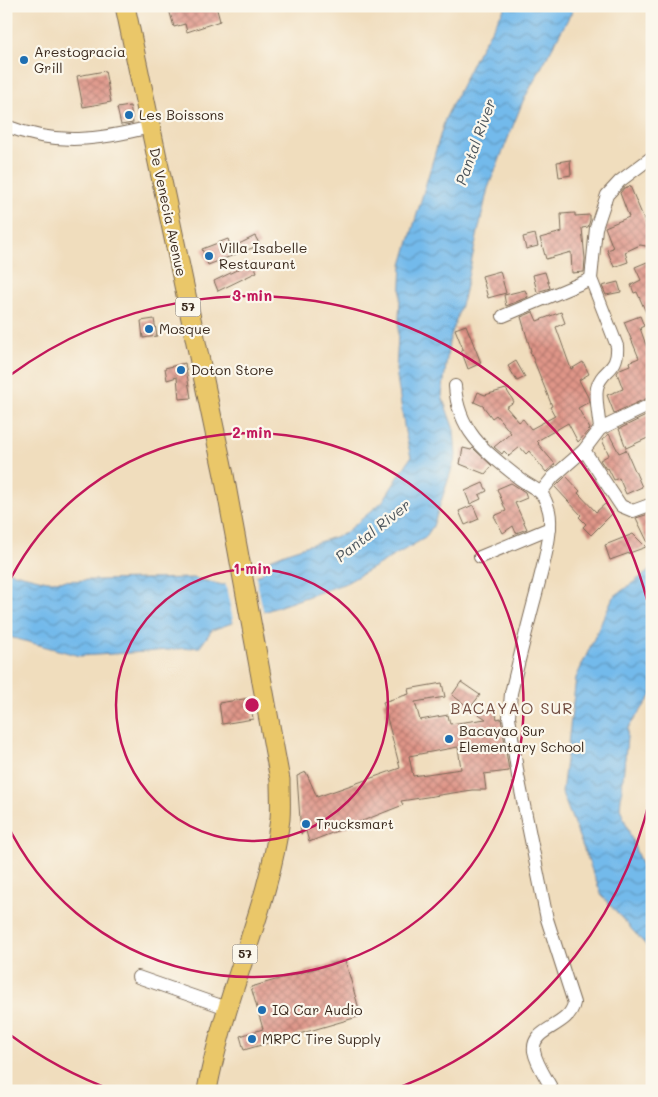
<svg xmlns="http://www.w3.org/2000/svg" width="658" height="1097" font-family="Mali,sans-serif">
  <defs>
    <pattern id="water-waves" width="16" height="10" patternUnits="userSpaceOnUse" patternTransform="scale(1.25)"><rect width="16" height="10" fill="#73baeb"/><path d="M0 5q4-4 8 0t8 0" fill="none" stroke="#6097be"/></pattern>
    <pattern id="building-cross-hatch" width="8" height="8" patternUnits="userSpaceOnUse" patternTransform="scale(1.25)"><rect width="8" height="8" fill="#df9588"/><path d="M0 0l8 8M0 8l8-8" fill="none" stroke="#b67a6f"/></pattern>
  </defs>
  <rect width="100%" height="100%" fill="#fbf7ec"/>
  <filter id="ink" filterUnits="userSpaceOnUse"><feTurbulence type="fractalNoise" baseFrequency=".02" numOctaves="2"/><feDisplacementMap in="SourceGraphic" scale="10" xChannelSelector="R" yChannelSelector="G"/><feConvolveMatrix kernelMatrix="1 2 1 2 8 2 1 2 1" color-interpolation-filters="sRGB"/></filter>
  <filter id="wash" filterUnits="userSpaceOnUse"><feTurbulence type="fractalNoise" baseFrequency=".0096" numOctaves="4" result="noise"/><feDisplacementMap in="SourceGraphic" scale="20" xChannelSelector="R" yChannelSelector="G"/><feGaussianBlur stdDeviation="1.12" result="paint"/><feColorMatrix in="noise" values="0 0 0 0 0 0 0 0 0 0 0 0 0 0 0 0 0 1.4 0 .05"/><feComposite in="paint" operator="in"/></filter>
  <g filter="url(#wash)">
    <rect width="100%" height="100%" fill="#f0ddbd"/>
    <g fill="url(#water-waves)" stroke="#577284">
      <path d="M506,6H575L523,101L488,188L463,299L449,342L442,396L454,430L456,456L433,526L425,538L346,583L212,630L200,647L145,652L80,656L6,636V571L47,581L193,578L223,585L262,574L270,559L290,551L344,534L383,501L411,457L405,432L396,370L402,265L445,119L478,52Z"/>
      <path d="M652,569V695L628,728L620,808L647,880L652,885V952L602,896L562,793L576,678L613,597Z"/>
    </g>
    <path fill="#f0ddbd" d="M255,573L264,614L234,625L225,582Z"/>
    <g id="blocks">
      <g fill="url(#building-cross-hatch)" fill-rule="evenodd">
        <path d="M168,6H216L220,21L187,32L185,24L174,27Z"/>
        <path d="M105,71L111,102L83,107L77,76Z"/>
        <path d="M130,106L133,123L121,125L117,108Z"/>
        <path d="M570,160L571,175L559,177L557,162Z"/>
        <path d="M630,186L652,238V247L640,245L625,252L628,262L614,267L607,250L613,248L605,227L629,217L620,193L624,188Z"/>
        <path d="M575,213V216L590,215V220L588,227L582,228L585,259L584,272L572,273L571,252L546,259L540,238L562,232L561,214Z"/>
        <path d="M535,234L538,246L526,249L523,237Z"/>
        <path d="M255,236L260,245L208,265L202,249L228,239L231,248Z"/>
        <path d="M253,262L257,272L218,291L214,281Z"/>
        <path d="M647,262L652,272V326L637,292L634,293L631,285L641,280L635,267Z"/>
        <path d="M500,271L506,293L488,298L482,276Z"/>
        <path d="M545,272L550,288L537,292L533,275Z"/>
        <path d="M618,282L621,292L606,295L602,286Z"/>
        <path d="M525,290L528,297L506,306L504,295Z"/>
        <path d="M533,312L537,321L561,312L565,323L556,327L571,369L583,362L589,374L579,380L588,397L589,402L578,408L590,429L578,442L568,423L537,441L539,443L538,444L555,464L546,472L529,451L526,454L520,447L509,456L504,451L502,454L494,447L511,433L496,415L492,418L483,406L474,402L478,392L485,395L506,389L514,402L506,407L519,422L523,419L531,429L555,416L550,407L552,406L530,351H531L521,317Z"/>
        <path d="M640,316L644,326L640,328L647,348L652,346V396L614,413L607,395L623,389L617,373L620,369L630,365L629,362L639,358L624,322Z"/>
        <path d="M154,319L157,336L143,338L141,321Z"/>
        <path d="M466,325L481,363L468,369L461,350L463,349L455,329Z"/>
        <path d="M516,361L525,377L517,381L508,366Z"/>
        <path d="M185,363L191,398L179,399L177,377L167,380L165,368Z"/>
        <path d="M650,414L652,436L626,448L619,429Z"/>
        <path d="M609,434L619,453L626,450L642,487L626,494L619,478L614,480L608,468L606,469L600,460L609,455L602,440Z"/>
        <path d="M463,448L471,450L473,448L492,466L485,474L460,464Z"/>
        <path d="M566,476L580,491L578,493L596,512L605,504L613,513L591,535L583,527L586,524L579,517L581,515L555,487Z"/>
        <path d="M483,483L487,491L479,495L481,499L470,504L465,491Z"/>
        <path d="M511,483L525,492L527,498L515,503L527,529L516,533L513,526L503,533L494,516L506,511L497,489Z"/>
        <path d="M473,505L479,519L465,525L459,511Z"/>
        <path d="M652,513V551L636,518Z"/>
        <path d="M633,534L646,547L610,560L605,545Z"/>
        <path d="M461,682L480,695L470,708L452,695Z"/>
        <path d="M442,683L445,697L415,702L420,720L448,715L450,724L486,719L476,712L495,708L497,719L501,718L509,771L484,774L486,790H472L401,801L403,805L309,842L306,831L301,834L297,776L306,772L317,797L400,768L383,702L409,694L408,689ZM458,747L461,769L413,776L409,756Z"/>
        <path d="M250,698L253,719L222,724L219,703Z"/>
        <path d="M345,960L361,1016L244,1050L240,1036L263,1029L251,987Z"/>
      </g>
    </g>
  </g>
  <g filter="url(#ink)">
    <use href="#blocks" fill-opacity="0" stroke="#7a6956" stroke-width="1"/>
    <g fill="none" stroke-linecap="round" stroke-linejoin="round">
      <g stroke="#7a6956" stroke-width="14">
        <g id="minor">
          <path d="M6,126C57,146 99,140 150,127"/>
          <path d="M503,316L591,279"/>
          <path d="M455,386C458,432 486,452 520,479C536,491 543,488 549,511C554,531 541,573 536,594C527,627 519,660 511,693L509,717L518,776L547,919L574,1003C569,1028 531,1027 534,1051C536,1064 547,1079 553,1091"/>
          <path d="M600,429C599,418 595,398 597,388C601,369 619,372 617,346L591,279L596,228L607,195L620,181L652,157"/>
          <path d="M584,450L621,506L633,511L652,504"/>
          <path d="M541,492L553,477L584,450L600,429L652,404"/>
          <path d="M480,557L550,528"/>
          <path d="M138,977L227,1008"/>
        </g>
      </g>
      <g stroke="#7a6956" stroke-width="21">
        <path id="highway" d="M125,6L224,475L280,780C280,793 281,806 280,819C271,893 239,963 220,1035C215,1054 210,1072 207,1091"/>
      </g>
      <use href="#minor" stroke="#fff" stroke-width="12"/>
      <use href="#highway" stroke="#eac769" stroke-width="19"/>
    </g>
  </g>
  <g fill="none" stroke="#c2185b" stroke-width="2.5">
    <circle cx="252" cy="705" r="136"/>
    <path d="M6 588A272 272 0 1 1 6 822"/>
    <path d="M651 794A409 409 0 0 1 389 1091M115 1091A409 409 0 0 1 9 1034M9 376A409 409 0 0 1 651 616"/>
  </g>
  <g fill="#1f6fb2" stroke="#fbf7ec" stroke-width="2">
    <circle cx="24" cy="60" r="5"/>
    <circle cx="129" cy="115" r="5"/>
    <circle cx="209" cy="256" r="5"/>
    <circle cx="149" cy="329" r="5"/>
    <circle cx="181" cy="370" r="5"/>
    <circle cx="449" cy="739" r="5"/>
    <circle cx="306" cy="824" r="5"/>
    <circle cx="262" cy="1010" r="5"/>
    <circle cx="252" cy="1039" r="5"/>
  </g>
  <g text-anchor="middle" stroke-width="4.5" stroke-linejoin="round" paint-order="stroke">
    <g fill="#fbf7ec" stroke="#75685c" stroke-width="1">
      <rect x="175.5" y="297.5" width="25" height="19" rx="4"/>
      <rect x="232.5" y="944.5" width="25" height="19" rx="4"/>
    </g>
    <g font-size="12" font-weight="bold" fill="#3b2a1e">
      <text x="188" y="311">57</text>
      <text x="245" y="958">57</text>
    </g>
    <g font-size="14" fill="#3b2a1e" stroke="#fbf7ec" text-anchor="start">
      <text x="34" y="57">Arestogracia<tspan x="34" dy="16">Grill</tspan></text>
      <text x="139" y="120">Les Boissons</text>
      <text x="219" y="253">Villa Isabelle<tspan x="219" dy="16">Restaurant</tspan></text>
      <text x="159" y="334">Mosque</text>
      <text x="191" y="375">Doton Store</text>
      <text x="459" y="736">Bacayao Sur<tspan x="459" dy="16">Elementary School</tspan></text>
      <text x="316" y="829">Trucksmart</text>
      <text x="272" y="1015">IQ Car Audio</text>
      <text x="262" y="1044">MRPC Tire Supply</text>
    </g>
    <g font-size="14" fill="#3b2a1e" stroke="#fbf7ec">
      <text transform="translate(168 212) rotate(78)" y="5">De Venecia Avenue</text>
    </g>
    <g font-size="15" font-style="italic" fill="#4c555c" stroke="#fbf7ec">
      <text transform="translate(476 142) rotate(-70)" y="5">Pantal River</text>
      <text transform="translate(373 531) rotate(-38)" y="5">Pantal River</text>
    </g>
    <g font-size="16" letter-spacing="1" fill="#744f43" stroke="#fbf7ec">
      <text x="512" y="714">BACAYAO SUR</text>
    </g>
  </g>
  <circle cx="252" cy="705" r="8" fill="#c2185b" stroke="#fbf7ec" stroke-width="2.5"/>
  <g font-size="15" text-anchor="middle" font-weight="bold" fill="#c2185b" stroke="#fbf7ec" stroke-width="4.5" stroke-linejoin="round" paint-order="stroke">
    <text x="252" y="301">3 min</text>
    <text x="252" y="438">2 min</text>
    <text x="252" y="574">1 min</text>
  </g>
  <rect width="658" height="1097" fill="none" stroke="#fbf7ec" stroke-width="25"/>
</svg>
